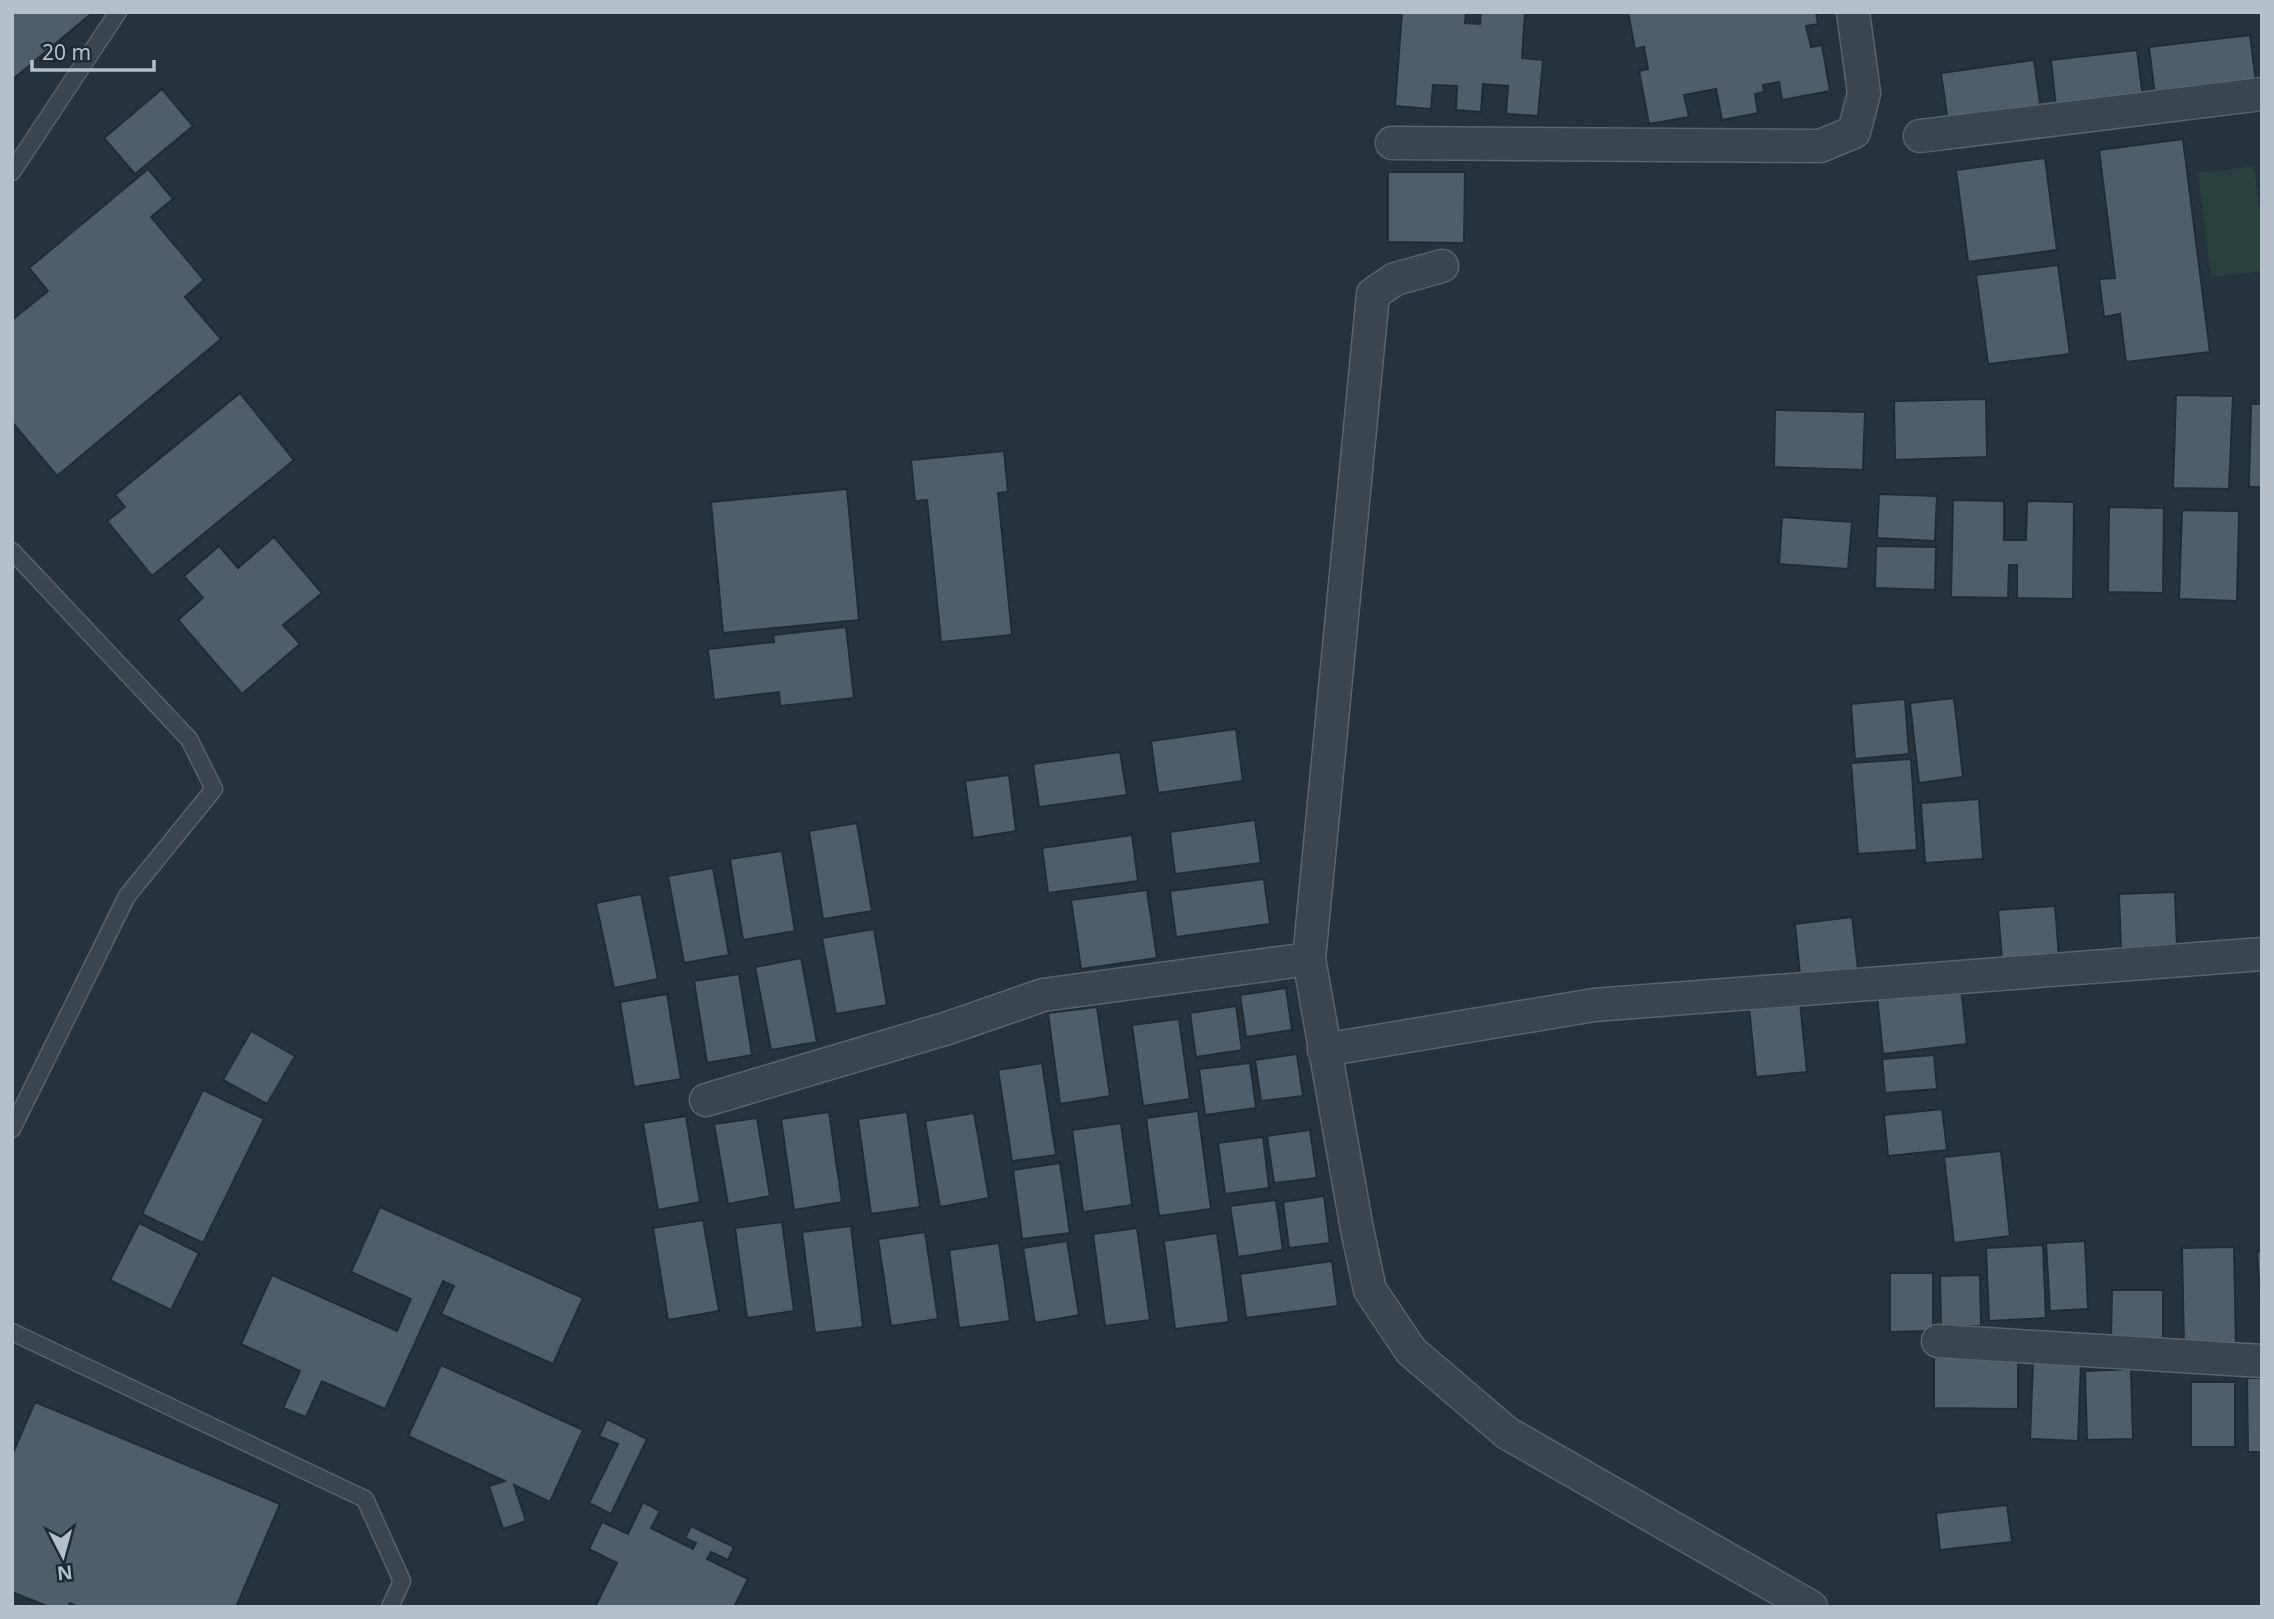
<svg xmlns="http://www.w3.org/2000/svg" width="2274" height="1619" font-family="'Noto Sans',sans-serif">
  <rect width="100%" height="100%" fill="#26333d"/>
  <path fill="#29403f" d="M2254,166L2262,227V271L2211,277L2198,173Z"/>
  <g fill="#4f5e68" stroke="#212c34" stroke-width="2">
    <path d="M12,12H91L92,13L12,80Z"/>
    <path d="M1402,12H1466L1465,23L1480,24L1481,12H1525L1522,58L1543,60L1538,116L1506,114L1508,86L1483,84L1481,112L1456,110L1457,86L1433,85L1431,109L1395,106Z"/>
    <path d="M1628,12H1816L1818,24L1806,26L1811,47L1822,45L1830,91L1782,100L1779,82L1763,85L1764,92L1755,94L1758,113L1722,120L1716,89L1684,95L1689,117L1649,124L1639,71L1648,69L1644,47L1635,49Z"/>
    <path d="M2250,35L2256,83L2155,95L2149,47Z"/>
    <path d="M2137,50L2143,98L2056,108L2051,60Z"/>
    <path d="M2034,60L2042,118L1949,130L1941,73Z"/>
    <path d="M162,89L193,126L135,174L104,138Z"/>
    <path d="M2183,139L2210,352L2126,362L2120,314L2104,317L2099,279L2115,278L2099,150Z"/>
    <path d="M2045,158L2057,250L1968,262L1956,170Z"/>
    <path d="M148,169L173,199L151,217L204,280L185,297L221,339L57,476L12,422V320L48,291L29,268Z"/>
    <path d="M1388,172H1465L1464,243L1388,242Z"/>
    <path d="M2058,265L2070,354L1988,364L1976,275Z"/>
    <path d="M240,393L294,460L152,576L107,521L125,507L115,495Z"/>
    <path d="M2176,395L2233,396L2229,489L2173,488Z"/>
    <path d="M1986,399L1987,457L1895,460L1894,401Z"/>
    <path d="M2251,404H2262V487H2249Z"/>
    <path d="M1775,410L1865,412L1863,470L1774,467Z"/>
    <path d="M1004,451L1008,492L998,493L1012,635L941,642L927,500L915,501L911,460Z"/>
    <path d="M847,489L859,620L723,633L711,502Z"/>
    <path d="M1879,494L1937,496L1935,541L1877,538Z"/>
    <path d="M1953,500L2004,501V540H2026L2027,501L2074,502L2073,599L2017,598V565H2009L2008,598L1951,597Z"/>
    <path d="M2109,507L2164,508L2163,593L2108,592Z"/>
    <path d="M2182,510L2239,511L2237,601L2179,599Z"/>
    <path d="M1782,517L1852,522L1848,569L1779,564Z"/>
    <path d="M274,537L322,593L283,625L300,644L242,694L178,620L203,598L184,576L219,546L238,568Z"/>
    <path d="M1876,546L1936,547L1935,590L1875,588Z"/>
    <path d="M846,627L854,698L780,706L779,692L714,700L708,649L774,642L773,635Z"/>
    <path d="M1954,698L1963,777L1919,783L1910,703Z"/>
    <path d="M1905,699L1909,754L1855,759L1851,704Z"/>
    <path d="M1236,729L1243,781L1158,793L1151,741Z"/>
    <path d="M1120,752L1127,795L1039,807L1033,764Z"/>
    <path d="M1911,759L1917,850L1858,854L1851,763Z"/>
    <path d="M1009,775L1016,831L973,838L965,781Z"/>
    <path d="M1979,799L1983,859L1925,863L1921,803Z"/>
    <path d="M1255,820L1261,863L1175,874L1170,832Z"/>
    <path d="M857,823L872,911L823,919L809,831Z"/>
    <path d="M1132,835L1138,881L1048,893L1042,848Z"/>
    <path d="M782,851L795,931L743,940L730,859Z"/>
    <path d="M713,868L729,955L684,963L668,876Z"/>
    <path d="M1264,879L1270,924L1176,937L1170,891Z"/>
    <path d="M1147,890L1157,958L1081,969L1071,900Z"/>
    <path d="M2175,892L2177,947L2121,950L2119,894Z"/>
    <path d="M641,894L658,979L614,988L596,903Z"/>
    <path d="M2055,906L2059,956L2002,960L1998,910Z"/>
    <path d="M1852,917L1858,969L1800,975L1795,924Z"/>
    <path d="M874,929L887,1005L836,1014L822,938Z"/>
    <path d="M801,958L817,1042L771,1050L755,967Z"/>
    <path d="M739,974L752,1055L707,1063L694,981Z"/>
    <path d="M1961,987L1967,1044L1883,1054L1877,996Z"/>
    <path d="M1286,988L1292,1030L1246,1037L1240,995Z"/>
    <path d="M667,994L681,1079L634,1087L620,1002Z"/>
    <path d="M1800,1002L1807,1072L1756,1077L1749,1007Z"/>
    <path d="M1236,1006L1242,1050L1196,1057L1190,1013Z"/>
    <path d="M1097,1007L1110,1096L1060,1104L1048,1013Z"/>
    <path d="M1179,1019L1190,1099L1143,1106L1132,1025Z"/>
    <path d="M251,1031L295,1056L267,1104L223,1080Z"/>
    <path d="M1297,1054L1303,1096L1261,1101L1255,1060Z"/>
    <path d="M1934,1055L1937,1089L1885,1093L1882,1059Z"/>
    <path d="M1042,1063L1056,1155L1012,1161L998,1070Z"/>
    <path d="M1250,1063L1256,1108L1205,1115L1199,1069Z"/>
    <path d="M203,1090L264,1119L203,1243L142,1214Z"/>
    <path d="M1942,1109L1947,1150L1888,1156L1884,1115Z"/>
    <path d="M1198,1111L1211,1209L1159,1216L1146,1118Z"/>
    <path d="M829,1112L842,1202L794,1210L781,1119Z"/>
    <path d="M907,1112L920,1207L871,1214L858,1119Z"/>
    <path d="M974,1113L989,1198L940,1207L925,1121Z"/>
    <path d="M686,1116L700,1202L658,1210L643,1123Z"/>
    <path d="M757,1118L770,1196L728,1204L714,1124Z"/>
    <path d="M1121,1123L1132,1205L1083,1212L1072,1130Z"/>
    <path d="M1310,1130L1317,1178L1274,1183L1267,1136Z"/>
    <path d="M1263,1137L1269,1188L1225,1194L1218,1143Z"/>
    <path d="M2001,1151L2010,1236L1954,1243L1944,1157Z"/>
    <path d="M1060,1163L1070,1233L1022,1239L1013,1170Z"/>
    <path d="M1324,1196L1330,1243L1289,1248L1283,1202Z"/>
    <path d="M1276,1200L1283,1250L1238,1257L1230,1206Z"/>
    <path d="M380,1207L583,1298L553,1364L441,1314L454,1286L443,1281L385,1409L322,1381L306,1417L283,1408L300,1371L241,1344L272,1275L397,1331L411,1299L351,1272Z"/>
    <path d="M703,1220L719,1311L668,1320L653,1228Z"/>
    <path d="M782,1222L794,1311L747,1318L735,1228Z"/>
    <path d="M139,1223L199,1253L171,1310L110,1280Z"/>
    <path d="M851,1226L863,1327L815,1333L802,1232Z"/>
    <path d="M1137,1228L1150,1320L1105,1326L1093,1234Z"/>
    <path d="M925,1232L938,1319L891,1326L878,1239Z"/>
    <path d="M1217,1233L1229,1322L1175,1329L1164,1241Z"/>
    <path d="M1067,1241L1079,1315L1035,1323L1023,1248Z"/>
    <path d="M2085,1241L2088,1309L2050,1311L2046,1243Z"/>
    <path d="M999,1243L1010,1321L959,1328L949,1250Z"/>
    <path d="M2043,1245L2046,1318L1989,1321L1986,1248Z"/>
    <path d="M2234,1247L2236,1348L2184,1349L2182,1248Z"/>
    <path d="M2262,1251V1324L2257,1252Z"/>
    <path d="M1332,1261L1338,1306L1246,1318L1240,1274Z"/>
    <path d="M1890,1273H1933V1331L1890,1332Z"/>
    <path d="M1980,1275L1981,1326L1941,1327L1940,1276Z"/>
    <path d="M2112,1290H2163V1339H2111Z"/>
    <path d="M1934,1357L2018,1358V1409L1934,1408Z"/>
    <path d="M2033,1361L2081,1363L2078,1441L2030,1439Z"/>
    <path d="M441,1365L583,1430L550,1502L514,1485L526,1521L503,1529L489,1486L505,1481L408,1436Z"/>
    <path d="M2131,1369L2133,1439L2087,1440L2085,1371Z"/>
    <path d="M2247,1378H2262V1452H2248Z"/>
    <rect x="2191" y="1382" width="44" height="65"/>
    <path d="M35,1402L280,1504L236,1607H78L70,1603L68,1607H49L12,1592V1455Z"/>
    <path d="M607,1419L647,1439L611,1514L589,1503L618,1444L599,1436Z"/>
    <path d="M643,1502L660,1511L651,1528L693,1549L696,1543L685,1538L691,1526L734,1547L728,1560L711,1552L707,1559L748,1579L734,1607H595L617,1563L589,1549L602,1522L628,1534Z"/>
    <path d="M2007,1505L2012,1542L1940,1550L1936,1513Z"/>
  </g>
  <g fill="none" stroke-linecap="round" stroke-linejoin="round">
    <g stroke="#58636b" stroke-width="19">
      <g id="service">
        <path d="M12,172L118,12"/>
        <path d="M12,551L189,739L214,789L127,896L12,1129"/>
        <path d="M12,1332L365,1499L402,1581L390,1607"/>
      </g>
    </g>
    <g stroke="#58636b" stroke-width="35">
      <g id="minor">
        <path d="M1920,136L2262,94"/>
        <path d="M1392,143L1820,146L1854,132L1864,93L1853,12"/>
        <path d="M1309,959L1373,294L1395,279L1442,266"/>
        <path d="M1324,1050L1594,1005L2262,954"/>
        <path d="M706,1100L948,1028L1043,995L1309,959L1357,1229L1370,1290L1411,1351L1507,1433L1811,1607"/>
        <path d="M1938,1341L2262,1361"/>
      </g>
    </g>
    <use href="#service" stroke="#3a454d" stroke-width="16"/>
    <use href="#minor" stroke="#3a454d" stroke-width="32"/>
  </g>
  <rect width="2274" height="1619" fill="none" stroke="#b6c0c8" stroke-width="28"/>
  <g transform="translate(63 1556) rotate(174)" stroke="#1f2a32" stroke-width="5" paint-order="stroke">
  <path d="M0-5L12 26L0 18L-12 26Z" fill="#b6c0c8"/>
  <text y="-10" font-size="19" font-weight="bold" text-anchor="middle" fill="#b6c0c8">N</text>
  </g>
  <path d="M32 60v10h122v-10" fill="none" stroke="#b6c0c8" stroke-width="3.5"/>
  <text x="42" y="60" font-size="21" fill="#b6c0c8" stroke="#1f2a32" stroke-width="5" paint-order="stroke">20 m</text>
</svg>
